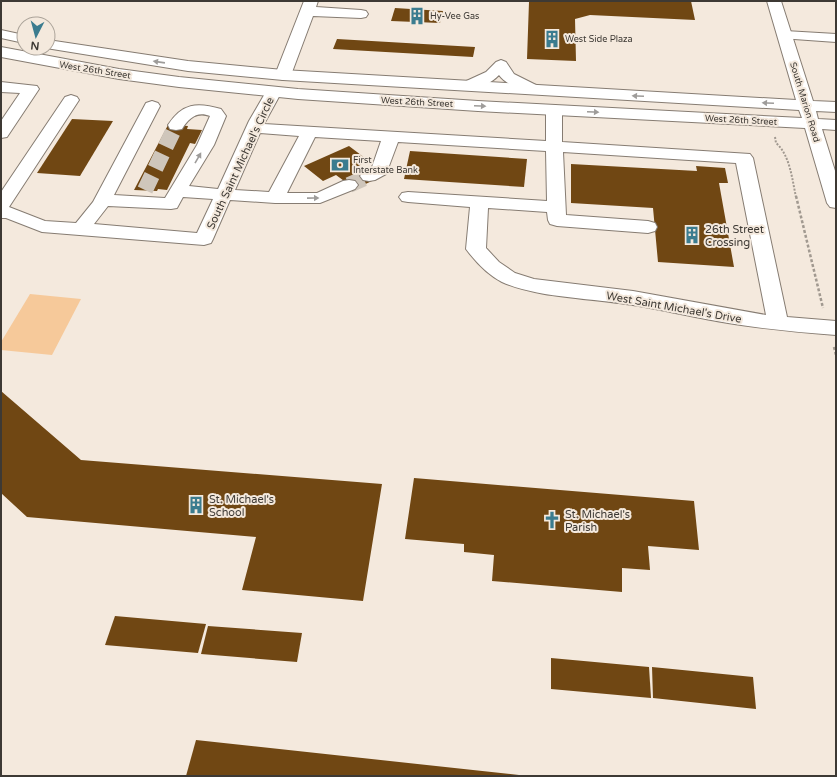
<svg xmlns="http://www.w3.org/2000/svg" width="837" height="777" font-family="'Varela Round',sans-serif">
  <rect width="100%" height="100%" fill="#f4e9dd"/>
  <path fill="#f6c99a" d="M30,294L81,299L52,355L1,350V342Z"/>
  <g fill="#704713">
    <path d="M532,1H691L695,20L590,15L575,19L576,61L527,59L529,2Z"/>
    <path d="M395,8L443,11L440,23L391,21Z"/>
    <path d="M337,39L475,47L473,57L333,49Z"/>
    <path d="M72,119L113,121L80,176L37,173Z"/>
    <path d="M168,125L188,126L187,129L202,130L195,144L190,143L167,190L158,189L157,191L134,190Z"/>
    <path d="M349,146L369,161L356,167L374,180L355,189L336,175L323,181L304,166Z"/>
    <path d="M410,151L527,159L524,187L404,179Z"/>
    <path d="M571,164L697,171L696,166L725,168L728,183H719L734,267L658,262L653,208L571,203Z"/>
    <path d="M1,391L81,460L382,484L363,601L242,590L256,537L27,517L1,493Z"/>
    <path d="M414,478L694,501L699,550L648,546L650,570L622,568V592L492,581L494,555L464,552V544L405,539Z"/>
    <path d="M115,616L206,624L198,653L105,645Z"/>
    <path d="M208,626L302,633L297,662L201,654Z"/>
    <path d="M551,658L649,667L651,698L551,689Z"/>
    <path d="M652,667L753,677L756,709L653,698Z"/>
    <path d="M196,740L519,775V776H186Z"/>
  </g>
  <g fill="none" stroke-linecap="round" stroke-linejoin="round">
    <g stroke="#cfc6bb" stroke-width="16" stroke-dasharray="16 8" stroke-linecap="butt">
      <path d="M349,185L369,176"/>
      <path d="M145,190L176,125"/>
    </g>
    <g stroke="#867c72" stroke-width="2">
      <g id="minor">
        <path d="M304,1H318L316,7L361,10L366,11L368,14L366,17L361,18L313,16L291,75L288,78L283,80L278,78L275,75Z"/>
        <path d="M785,31L836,34V42L780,38L778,35L780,32Z"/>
        <path d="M501,60L506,62L514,74L540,87L542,90L540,93C529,96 505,84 499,75C492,83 473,92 462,89L460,86L462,83L486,72L496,62Z"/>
        <path d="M1,82L37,86L39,89L7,137L1,138V121L20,93L1,92Z"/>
        <path d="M273,88L279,90L281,93L264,124L546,141V110L548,107L554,105L560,107L562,110V142L750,154L753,158L787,317L836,321V335C799,332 764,329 728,323C696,318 665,310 633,305C593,298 537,298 502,282C488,275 475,261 466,249L470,207L408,202L402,201L399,197L402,193L408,192L547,201L546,151L398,142L386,174L375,180L369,181L363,180L360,176L363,172L372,167L381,141L315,137L287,193H317L343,181L349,180L355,181L358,185L355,189L320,203H275L230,200L213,239L211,243L204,245L42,232L6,218H1V192L65,97L71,95L77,97L79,100L9,207L45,221L76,223L93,202L146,103L152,101L158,103L160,106L114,195L165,198L197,145L210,116C197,111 189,118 182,129L176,130L170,129L168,125C182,103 197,102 221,109L226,116L214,145L189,186L218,189L249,121L267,90ZM260,133L299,136L269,192L235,190ZM563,152L736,163L766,315L633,291L534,279L515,273L499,262L486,248L488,208L547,212L548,220L550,224L557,226L648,233L655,231L657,227L655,223L648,221L566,215ZM183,197L213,199L197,233L94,224L108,206L171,209L177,208Z"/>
      </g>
    </g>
    <g stroke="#867c72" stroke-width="2">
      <g id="major">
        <path d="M767,1H781L813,101L836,102V112L816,111L818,119L836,120V130L822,129L836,174V208L830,207L827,203L805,128L478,111L298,99L179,87L119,79L1,57V47L119,69L179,77L298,89L478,101L802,118L799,110L283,80L188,71L46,48H48V40L188,61L283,70L796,100Z"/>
        <path d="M1,30L24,35V43L1,38Z"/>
      </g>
    </g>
    <path stroke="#a19990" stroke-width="2" stroke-dasharray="2 1.5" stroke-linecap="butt" d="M775,137L776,143C790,155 792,179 796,197"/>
    <g stroke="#a19990" stroke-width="2.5" stroke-dasharray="3 2" stroke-linecap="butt">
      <path d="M796,196L823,308"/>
      <path d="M834,347L836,355"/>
    </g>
    <use href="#minor" fill="#fff" fill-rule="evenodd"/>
    <use href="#major" fill="#fff" fill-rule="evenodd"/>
  </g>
  <defs><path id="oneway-solid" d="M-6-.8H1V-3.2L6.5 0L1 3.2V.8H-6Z"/></defs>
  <g fill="#9e9c9a">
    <use href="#oneway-solid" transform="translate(159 62) rotate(-172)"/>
    <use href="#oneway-solid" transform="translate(638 96) rotate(-177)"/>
    <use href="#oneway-solid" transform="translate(768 103) rotate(-177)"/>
    <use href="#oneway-solid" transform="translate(480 106) rotate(3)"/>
    <use href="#oneway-solid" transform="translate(593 112) rotate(3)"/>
    <use href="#oneway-solid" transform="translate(198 158) rotate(-60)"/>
    <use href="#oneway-solid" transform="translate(313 198) rotate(-1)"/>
  </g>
  <defs>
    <g id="building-bare" transform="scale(1.38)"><path d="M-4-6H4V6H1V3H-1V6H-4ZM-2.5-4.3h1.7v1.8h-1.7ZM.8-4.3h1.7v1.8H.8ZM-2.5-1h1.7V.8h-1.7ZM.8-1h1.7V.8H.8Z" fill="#3b7c8f" stroke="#f4e9dd" stroke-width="2.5" paint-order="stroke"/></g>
    <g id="bank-bare" transform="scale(1.38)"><path d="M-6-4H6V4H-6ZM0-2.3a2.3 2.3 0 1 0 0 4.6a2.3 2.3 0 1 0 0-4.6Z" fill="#3b7c8f" stroke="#f4e9dd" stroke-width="2.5" paint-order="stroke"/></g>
    <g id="church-bare" transform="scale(1.38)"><path d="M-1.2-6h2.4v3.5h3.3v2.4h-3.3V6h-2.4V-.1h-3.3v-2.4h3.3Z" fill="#3b7c8f" stroke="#f4e9dd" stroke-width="2.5" paint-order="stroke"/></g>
  </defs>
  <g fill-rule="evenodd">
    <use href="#building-bare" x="417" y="16"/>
    <use href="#building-bare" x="552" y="39"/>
    <use href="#bank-bare" x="340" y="165"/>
    <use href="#building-bare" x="692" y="235"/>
    <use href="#building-bare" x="196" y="505"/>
    <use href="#church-bare" x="552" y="520"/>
  </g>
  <g text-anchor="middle" stroke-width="4" stroke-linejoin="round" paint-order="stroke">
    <g font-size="9" fill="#3d3934" stroke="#f4e9dd" text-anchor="start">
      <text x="430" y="19">Hy-Vee Gas</text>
      <text x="565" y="42">West Side Plaza</text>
      <text x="353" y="163">First<tspan x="353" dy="10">Interstate Bank</tspan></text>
    </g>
    <g font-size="9" fill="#3d3934" stroke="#f4e9dd">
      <text transform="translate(95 70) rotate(9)" y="3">West 26th Street</text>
      <text transform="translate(417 102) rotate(3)" y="3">West 26th Street</text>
      <text transform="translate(805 102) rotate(73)" y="3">South Marion Road</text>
      <text transform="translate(741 120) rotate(3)" y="3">West 26th Street</text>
    </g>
    <g font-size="11" fill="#3d3934" stroke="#f4e9dd">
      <text transform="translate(240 163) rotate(-65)" y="4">South Saint Michael's Circle</text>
      <text transform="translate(674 307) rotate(10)" y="4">West Saint Michael's Drive</text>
    </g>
    <g font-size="11" fill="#3d3934" stroke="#f4e9dd" text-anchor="start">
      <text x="705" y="233">26th Street<tspan x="705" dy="13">Crossing</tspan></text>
      <text x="209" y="503">St. Michael's<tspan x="209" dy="13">School</tspan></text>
      <text x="565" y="518">St. Michael's<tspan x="565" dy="13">Parish</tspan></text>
    </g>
  </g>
  <rect width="837" height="777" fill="none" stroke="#3d3934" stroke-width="4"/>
  <g transform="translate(36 36) rotate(186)"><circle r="19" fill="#f4e9dd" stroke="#aba399"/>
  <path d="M0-3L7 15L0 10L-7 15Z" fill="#3b7c8f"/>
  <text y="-6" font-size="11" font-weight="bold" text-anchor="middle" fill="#3d3934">N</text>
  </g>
</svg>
